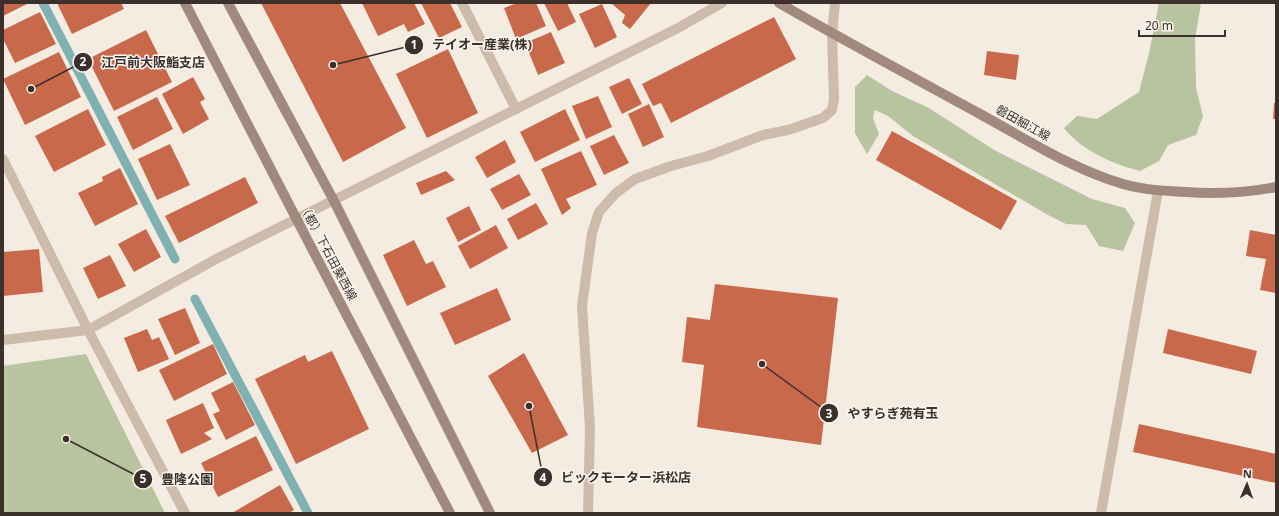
<svg xmlns="http://www.w3.org/2000/svg" width="1279" height="516" font-family="'Noto Sans','Noto Sans JP',sans-serif">
  <rect width="100%" height="100%" fill="#f4ebe1"/>
  <g fill="#b8c4a0">
    <path d="M1159,3H1201L1195,39L1196,88L1203,116L1196,135L1168,145L1159,161L1140,171C1113,164 1082,151 1064,128L1077,116L1097,119L1139,92L1149,53Z"/>
    <path d="M867,75L892,91L929,108L994,150L1092,199L1125,208L1135,223L1123,251L1099,246L1086,225L1066,224L1048,215L913,136L888,116L875,110L873,118L879,134L867,154L855,133V87Z"/>
    <path d="M86,354L165,513H3V366Z"/>
  </g>
  <g fill="none" stroke-linecap="round" stroke-linejoin="round">
    <g stroke="#7fb0b2" stroke-width="9">
      <path d="M43,3L175,259"/>
      <path d="M195,299L308,513"/>
    </g>
  </g>
  <g fill="#c8694b">
    <path d="M3,3H29L3,16Z"/>
    <path d="M57,3H121L124,9L72,34Z"/>
    <path d="M261,3H340L406,128L343,162Z"/>
    <path d="M362,3H414L425,24L408,32L404,24L378,36Z"/>
    <path d="M421,3H450L462,27L439,38Z"/>
    <path d="M517,3H536L546,26L516,39L504,8Z"/>
    <path d="M544,3H567L576,22L558,31Z"/>
    <path d="M611,3H651L630,29L622,23L625,15Z"/>
    <path d="M602,4L617,37L595,48L579,14Z"/>
    <path d="M40,12L56,44L15,63L3,39V30Z"/>
    <path d="M774,17L796,59L671,123L661,103L653,106L642,84Z"/>
    <path d="M146,30L172,82L114,111L88,59Z"/>
    <path d="M551,32L565,63L538,75L525,43Z"/>
    <path d="M448,49L478,113L427,138L396,74Z"/>
    <path d="M987,51L1019,55L1016,80L984,75Z"/>
    <path d="M59,52L81,97L25,125L3,79Z"/>
    <path d="M193,77L205,99L200,102L209,119L183,134L162,94Z"/>
    <path d="M629,78L642,104L622,114L609,87Z"/>
    <path d="M598,96L612,127L586,139L572,106Z"/>
    <path d="M157,97L173,129L133,150L117,117Z"/>
    <path d="M1274,103H1276V119H1273Z"/>
    <path d="M649,104L664,137L643,147L628,114Z"/>
    <path d="M88,109L106,145L54,172L35,136Z"/>
    <path d="M565,109L580,140L535,162L520,132Z"/>
    <path d="M892,131L1017,201L1001,230L876,160Z"/>
    <path d="M614,135L629,163L604,175L590,146Z"/>
    <path d="M505,140L516,162L487,178L475,157Z"/>
    <path d="M170,144L190,185L157,200L138,159Z"/>
    <path d="M581,151L597,185L566,199L571,208L562,215L541,169Z"/>
    <path d="M120,168L138,204L95,226L78,193L103,181L102,177Z"/>
    <path d="M446,171L455,180L421,195L416,183Z"/>
    <path d="M519,174L531,195L502,210L490,189Z"/>
    <path d="M245,177L258,203L179,243L165,216Z"/>
    <path d="M536,203L548,224L518,240L507,219Z"/>
    <path d="M469,206L481,230L458,242L446,218Z"/>
    <path d="M496,225L508,248L470,269L458,246Z"/>
    <path d="M146,229L161,257L134,272L118,244Z"/>
    <path d="M1250,230L1276,235V293L1260,290L1266,259L1246,256Z"/>
    <path d="M414,240L426,264L433,261L446,287L407,306L383,255Z"/>
    <path d="M39,249L43,292L3,296V252Z"/>
    <path d="M110,255L126,286L98,299L83,268Z"/>
    <path d="M715,284L838,298L821,445L697,427L704,365L682,362L687,317L710,320Z"/>
    <path d="M497,288L511,320L455,345L440,313Z"/>
    <path d="M185,308L200,343L175,355L158,319Z"/>
    <path d="M147,329L152,340L159,337L169,359L138,372L124,338Z"/>
    <path d="M1168,329L1257,351L1251,374L1163,353Z"/>
    <path d="M213,344L227,374L174,401L159,370Z"/>
    <path d="M332,351L369,429L296,464L255,379L305,355L308,362Z"/>
    <path d="M524,353L568,435L532,453L488,376Z"/>
    <path d="M233,382L255,425L226,440L213,414L220,411L211,393Z"/>
    <path d="M203,403L214,428L204,433L212,439L181,454L166,420Z"/>
    <path d="M1139,424L1276,454V483L1133,452Z"/>
    <path d="M256,436L273,470L218,497L201,463Z"/>
    <path d="M280,485L294,510L289,513H232Z"/>
  </g>
  <g fill="none" stroke-linecap="round" stroke-linejoin="round">
    <g stroke="#cdbbac" stroke-width="10">
      <path d="M462,3L516,109"/>
      <path d="M3,159L88,330L185,513"/>
      <path d="M3,340L88,330L218,258L678,28L722,3"/>
      <path d="M588,513L590,427L582,306L592,233L599,212L616,193L635,179L671,166L708,156L763,135L788,130L823,118L832,110L834,99L832,34L835,3"/>
      <path d="M1101,513L1158,191"/>
    </g>
    <g stroke="#a18a7d" stroke-width="10">
      <path d="M185,3L297,220L450,513"/>
      <path d="M228,3L334,201L490,513"/>
      <path d="M779,3C845,41 912,77 980,114C1026,139 1072,169 1123,184C1144,190 1165,191 1186,192C1217,194 1246,193 1276,187"/>
    </g>
  </g>
  <g text-anchor="middle" stroke-width="3" stroke-linejoin="round" paint-order="stroke">
    <g font-size="12" fill="#3b302b" stroke="#fbf5ee">
      <text transform="translate(1023 123) rotate(29)" y="4">磐田細江線</text>
      <text transform="translate(328 252) rotate(62)" y="4">（都）下石田葵西線</text>
    </g>
  </g>
  <path fill="none" stroke="#3b302b" stroke-width="1.5" d="M333 65L414 45M31 89L83 62M762 364L829 413M529 406L543 477M66 439L143 479"/>
  <g fill="#3b302b" stroke="#fbf5ee" stroke-width="1.5">
    <circle cx="333" cy="65" r="4"/>
    <circle cx="31" cy="89" r="4"/>
    <circle cx="762" cy="364" r="4"/>
    <circle cx="529" cy="406" r="4"/>
    <circle cx="66" cy="439" r="4"/>
    <circle cx="414" cy="45" r="10"/>
    <circle cx="83" cy="62" r="10"/>
    <circle cx="829" cy="413" r="10"/>
    <circle cx="543" cy="477" r="10"/>
    <circle cx="143" cy="479" r="10"/>
  </g>
  <g font-size="12" text-anchor="middle" font-weight="bold" fill="#fff">
    <text x="414" y="49">1</text>
    <text x="83" y="66">2</text>
    <text x="829" y="418">3</text>
    <text x="543" y="482">4</text>
    <text x="143" y="483">5</text>
  </g>
  <g font-size="13" text-anchor="middle" font-weight="bold" fill="#3b302b" stroke="#fbf5ee" stroke-width="3" stroke-linejoin="round" paint-order="stroke">
    <text x="482" y="49">テイオー産業(株)</text>
    <text x="153" y="67">江戸前大阪鮨支店</text>
    <text x="893" y="418">やすらぎ苑有玉</text>
    <text x="626" y="482">ビックモーター浜松店</text>
    <text x="187" y="484">豊隆公園</text>
  </g>
  <rect width="1279" height="516" fill="none" stroke="#3b302b" stroke-width="8"/>
  <g transform="translate(1247 484) rotate(2)" stroke="#fbf5ee" stroke-width="3" paint-order="stroke">
  <path d="M0-3L7 15L0 10L-7 15Z" fill="#3b302b"/>
  <text y="-6" font-size="11" font-weight="bold" text-anchor="middle" fill="#3b302b">N</text>
  </g>
  <path d="M1139 30v6h86v-6" fill="none" stroke="#3b302b" stroke-width="2"/>
  <text x="1145" y="30" font-size="12" fill="#3b302b" stroke="#fbf5ee" stroke-width="3" paint-order="stroke">20 m</text>
</svg>
